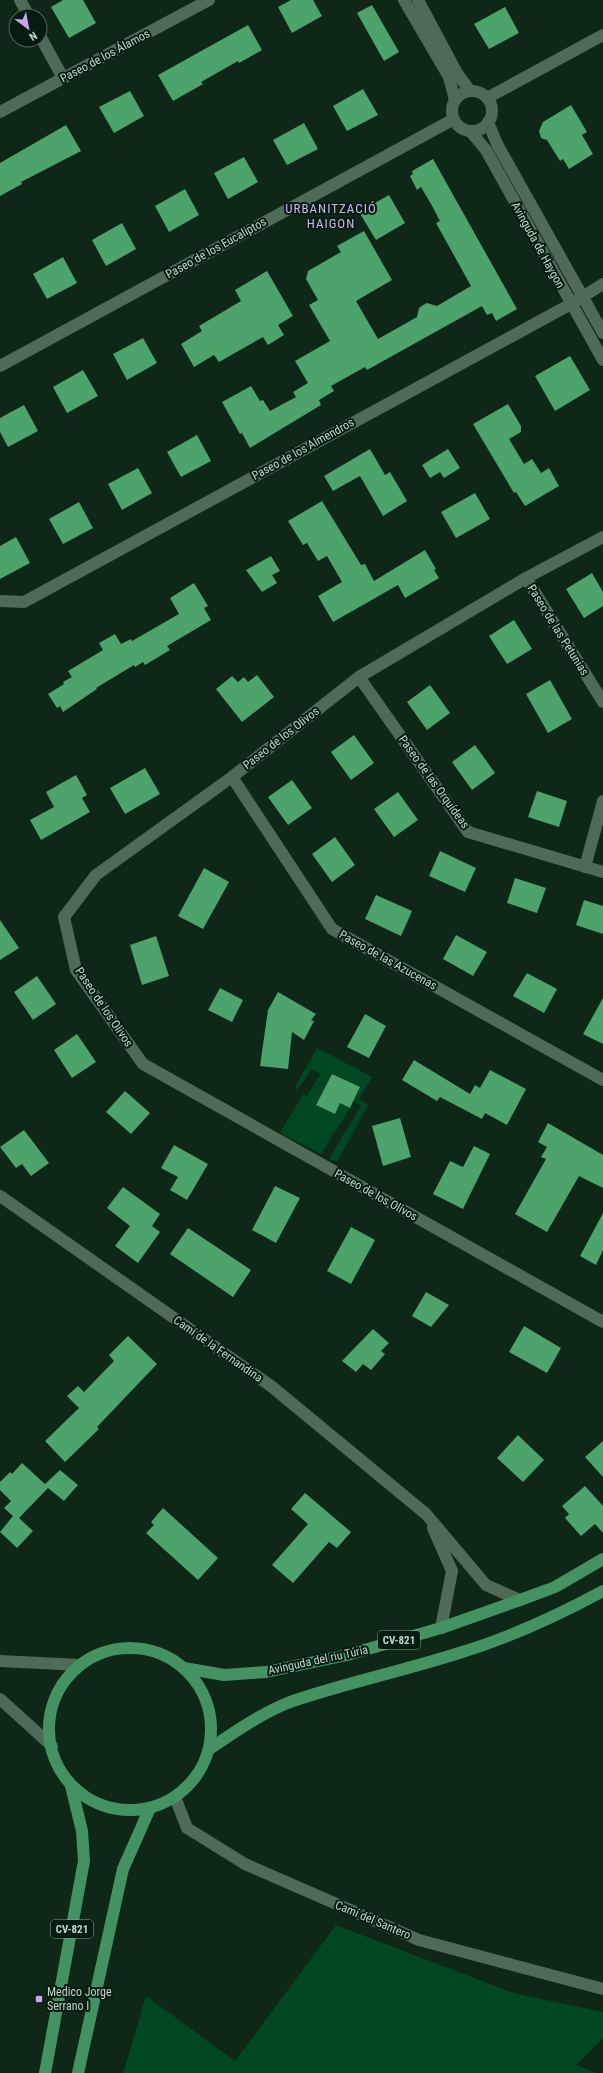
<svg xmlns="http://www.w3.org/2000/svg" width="603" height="2073" font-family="'Roboto Condensed',sans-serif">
  <rect width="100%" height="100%" fill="#0e2717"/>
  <g fill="#004722">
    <path d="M317,1048L372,1077L359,1099L368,1105L337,1162L329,1159L361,1106L354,1101L359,1090L343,1082L344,1079L332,1074L316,1104L334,1114L340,1103L350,1108L321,1154L280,1133L303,1094L307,1096L320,1074L312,1069L298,1089L295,1087Z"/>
    <path d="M336,1925L513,1993L603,2012V2038L576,2065L597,2073H123L146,1996L235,2061Z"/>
  </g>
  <g fill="#4ca46c">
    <path d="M63,0H83L96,23L69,38L51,7Z"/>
    <path d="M291,0H313L322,16L292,33L278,7Z"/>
    <path d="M372,5L399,52L384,61L357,13Z"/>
    <path d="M505,7L519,33L489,49L474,24Z"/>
    <path d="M248,25L262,50L239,63L238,61L201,82L203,84L173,101L158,75Z"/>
    <path d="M363,89L378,115L347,131L333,106Z"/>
    <path d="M130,91L144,116L114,133L99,107Z"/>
    <path d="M571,105L587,132L582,135L593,154L569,169L563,159L560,161L547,140L541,138L539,131L543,122Z"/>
    <path d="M304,123L318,149L287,165L273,140Z"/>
    <path d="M66,125L81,151L21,182L22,184L0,196V163Z"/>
    <path d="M244,157L258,182L228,199L214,173Z"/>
    <path d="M433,159L517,309L496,321L492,313L487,315L482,306L367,370L365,367L331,386L334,391L319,400L321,405L250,448L242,433L240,434L222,402L251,386L260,401L263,400L270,411L296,397L293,392L308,383L295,361L330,341L309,305L318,300L306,279L308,271L341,252L337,246L364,231L392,280L356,301L378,339L417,317L419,308L423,305L427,303L437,306L471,286L436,223L440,221L431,204L421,187L417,190L410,176L413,174L412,171Z"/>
    <path d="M185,189L199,215L169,232L155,206Z"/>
    <path d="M389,195L405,223L376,240L359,212Z"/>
    <path d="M122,223L136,249L106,266L92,240Z"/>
    <path d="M63,257L77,283L47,299L33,274Z"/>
    <path d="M267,271L293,316L278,325L284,335L268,345L263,337L219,362L214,355L194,367L181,344L202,331L199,326L241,301L235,290Z"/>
    <path d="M143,338L157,363L127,380L113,354Z"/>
    <path d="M570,356L590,390L555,411L535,376Z"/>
    <path d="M83,370L98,396L67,413L53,387Z"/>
    <path d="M508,404L521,426V432L509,439L524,464L532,459L541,473L549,468L559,486L525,506L516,492L514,493L473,424Z"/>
    <path d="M24,405L38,431L8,447L0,432V418Z"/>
    <path d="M197,435L211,461L181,477L167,452Z"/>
    <path d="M370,449L385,475L390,472L407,501L383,516L360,476L333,491L324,476Z"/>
    <path d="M448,449L460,468L444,478L440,472L430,478L422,465Z"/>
    <path d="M138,468L152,493L122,510L108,484Z"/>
    <path d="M475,493L490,519L456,538L441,512Z"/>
    <path d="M322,501L361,565L365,564L374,581L425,550L436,569L434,570L439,578L405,598L398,585L333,622L318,596L342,582L327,556L318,561L307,543L303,545L288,521Z"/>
    <path d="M79,502L93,528L63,544L49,519Z"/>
    <path d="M16,537L30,563L0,579V546Z"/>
    <path d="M271,556L280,571L272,575L277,583L262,592L246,570Z"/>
    <path d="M592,573L603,592V606L584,618L566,589Z"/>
    <path d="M194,583L208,606L204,608L211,620L167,646L170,650L145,665L143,662L135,667L134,665L96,688L97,689L63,712L60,706L57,708L48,694L64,684L63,682L72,677L68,671L103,650L99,643L115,634L121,644L131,639L132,641L179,614L170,598Z"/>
    <path d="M514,620L532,649L507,664L489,636Z"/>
    <path d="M257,675L274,697L242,722L216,689L232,676L238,682L244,677L248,682Z"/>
    <path d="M550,680L572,719L548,733L526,694Z"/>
    <path d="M430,685L450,713L427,730L407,702Z"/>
    <path d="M354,735L374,763L351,780L331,752Z"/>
    <path d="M475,745L495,773L472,790L452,762Z"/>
    <path d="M145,768L160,794L125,814L110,788Z"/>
    <path d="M76,775L87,795L82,798L90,812L41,840L30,820L54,807L46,792Z"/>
    <path d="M292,780L312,808L288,825L268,797Z"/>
    <path d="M537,791L567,801L559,827L528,817Z"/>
    <path d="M398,792L418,820L394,837L374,809Z"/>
    <path d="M335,837L355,865L332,882L312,854Z"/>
    <path d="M440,851L476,868L465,892L429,876Z"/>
    <path d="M204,868L229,882L203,929L178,916Z"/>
    <path d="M515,878L546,888L537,913L507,903Z"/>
    <path d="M376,895L412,911L401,936L365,919Z"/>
    <path d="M584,900L603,906V934L576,925Z"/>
    <path d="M0,920L19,948L0,960Z"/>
    <path d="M456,935L487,952L473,976L443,959Z"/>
    <path d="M156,936L169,976L142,985L130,945Z"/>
    <path d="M527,973L557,989L544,1013L513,996Z"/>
    <path d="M37,976L56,1004L33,1020L14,992Z"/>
    <path d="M220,988L243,1000L232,1022L208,1010Z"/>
    <path d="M278,992L316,1014L311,1020L314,1021L304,1040L292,1032L288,1069L260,1066L268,1010Z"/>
    <path d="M603,998V1044L583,1034Z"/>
    <path d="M365,1014L386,1026L369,1058L347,1047Z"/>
    <path d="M77,1034L96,1062L72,1078L54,1050Z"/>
    <path d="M414,1060L470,1094L475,1085L480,1088L490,1070L526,1089L507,1125L485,1113L482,1119L440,1097L437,1101L402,1080Z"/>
    <path d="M332,1074L360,1087L350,1108L340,1103L335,1114L316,1105Z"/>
    <path d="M125,1091L150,1113L131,1134L106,1112Z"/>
    <path d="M400,1118L411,1157L383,1166L372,1126Z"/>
    <path d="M548,1123L603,1155V1188L579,1176L547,1232L515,1214L546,1159L541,1157L547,1147L538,1142Z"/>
    <path d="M24,1130L49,1163L31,1176L22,1164L16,1168L0,1147Z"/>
    <path d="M174,1145L208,1164L187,1200L170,1190L178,1177L161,1168Z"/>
    <path d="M474,1146L490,1154L463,1209L433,1194L450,1161L463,1167Z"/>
    <path d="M275,1186L300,1198L276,1243L252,1230Z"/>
    <path d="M123,1187L160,1214L152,1226L160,1232L138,1263L115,1246L130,1226L107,1208Z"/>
    <path d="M603,1213V1250L596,1265L580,1256Z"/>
    <path d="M351,1227L375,1240L351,1284L327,1271Z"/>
    <path d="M188,1228L251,1270L233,1297L170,1254Z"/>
    <path d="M426,1292L449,1305L431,1327L412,1316Z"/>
    <path d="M524,1326L561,1348L547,1373L509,1352Z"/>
    <path d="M373,1329L389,1343L381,1351L385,1354L371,1370L363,1364L356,1372L342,1361Z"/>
    <path d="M128,1336L157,1364L97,1427L99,1429L65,1462L45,1441L79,1408L67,1396L78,1386L84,1392L114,1361L109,1355Z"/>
    <path d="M518,1435L544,1460L523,1482L497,1458Z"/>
    <path d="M603,1441V1477L585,1457Z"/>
    <path d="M22,1463L45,1484L60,1470L78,1485L64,1501L48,1488L19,1518L33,1531L17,1548L0,1532L13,1516L4,1508L11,1501L0,1490V1482L10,1472L12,1474Z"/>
    <path d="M585,1486L603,1506V1533L595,1524L581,1536L565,1518L569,1514L562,1506Z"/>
    <path d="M305,1493L351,1532L337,1548L329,1542L293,1583L272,1565L308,1524L291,1509Z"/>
    <path d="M163,1508L218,1558L198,1580L146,1533L154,1525L151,1522Z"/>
  </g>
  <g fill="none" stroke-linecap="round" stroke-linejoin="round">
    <g stroke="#4f6a57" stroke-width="12">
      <path d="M20,0L29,16"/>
      <path d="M404,0L449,77L455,100"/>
      <path d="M418,0L457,73L470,91"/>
      <path d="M40,36L63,78"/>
      <circle cx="472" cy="111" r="20"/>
      <path d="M487,98L603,35"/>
      <path d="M0,112L209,0"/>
      <path d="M488,122L497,144L603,333"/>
      <path d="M471,132L486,150L603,360"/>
      <path d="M0,366L454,119"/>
      <path d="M603,537L526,578L359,677L232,777L96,875L64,917L76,970L143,1064L603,1322"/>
      <path d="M526,578L603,702"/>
      <path d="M0,601L24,602L571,304L603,284"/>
      <path d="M359,677L468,832L603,872"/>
      <path d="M232,777L332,929L603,1080"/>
      <path d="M585,867L603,801"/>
      <path d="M0,1196L271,1386L426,1514L486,1585L520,1600"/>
      <path d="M433,1528L452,1571L441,1628"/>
      <path d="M0,1661L80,1665"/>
      <path d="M0,1699L52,1746"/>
      <path d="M175,1797L187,1828L245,1864L419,1940L603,1989"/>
    </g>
    <g stroke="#449262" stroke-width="12">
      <circle cx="130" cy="1729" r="81"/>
      <path d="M184,1668L224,1675L266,1672L347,1655L441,1628L520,1600L555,1587L603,1559"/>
      <path d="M211,1748C236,1731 262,1713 290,1702C345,1683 403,1671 459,1653C509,1638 557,1616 603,1591"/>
      <path d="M45,2073L84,1861L82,1831L71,1786"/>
      <path d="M78,2073L123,1869L150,1808"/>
    </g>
  </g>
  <rect fill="#c6a6f0" stroke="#051d0e" stroke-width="1.5" x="35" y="1995" width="8" height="8" rx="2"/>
  <g text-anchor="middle" stroke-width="4" stroke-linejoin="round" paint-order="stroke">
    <g fill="#051d0e" stroke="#8d9e92" stroke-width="1">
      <rect x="378" y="1631" width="42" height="18" rx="3"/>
      <rect x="51" y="1920" width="42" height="18" rx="3"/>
    </g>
    <g font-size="11" font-weight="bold" fill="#c7d6cb">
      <text x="399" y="1644">CV-821</text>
      <text x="72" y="1933">CV-821</text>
    </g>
    <g font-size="12" fill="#c7d6cb" stroke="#051d0e">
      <text transform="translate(105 56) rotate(-28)" y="4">Paseo de los Álamos</text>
      <text transform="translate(538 245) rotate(61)" y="4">Avinguda de Haygon</text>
      <text transform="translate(216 248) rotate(-29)" y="4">Paseo de los Eucaliptos</text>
      <text transform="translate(303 449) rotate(-29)" y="4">Paseo de los Almendros</text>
      <text transform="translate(558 630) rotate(58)" y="4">Paseo de las Petunias</text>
      <text transform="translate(281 738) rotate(-38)" y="4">Paseo de los Olivos</text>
      <text transform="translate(434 782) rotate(54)" y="4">Paseo de las Orquídeas</text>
      <text transform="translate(388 960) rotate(29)" y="4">Paseo de las Azucenas</text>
      <text transform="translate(104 1007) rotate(56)" y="4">Paseo de los Olivos</text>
      <text transform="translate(376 1195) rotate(29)" y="4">Paseo de los Olivos</text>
      <text transform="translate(218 1349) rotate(35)" y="4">Camí de la Fernandina</text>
      <text transform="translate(318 1660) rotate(-12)" y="4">Avinguda del riu Túria</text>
      <text transform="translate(373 1920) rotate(23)" y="4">Camí del Santero</text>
    </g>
    <g font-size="12" fill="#c7d6cb" stroke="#051d0e" text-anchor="start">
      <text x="47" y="1996">Medico Jorge<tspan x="47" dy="14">Serrano I</tspan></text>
    </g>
    <g font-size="13" letter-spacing="1" fill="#cfb2f7" stroke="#051d0e">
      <text x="331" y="213">URBANITZACIÓ<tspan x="331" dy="15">HAIGON</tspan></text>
    </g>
  </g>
  <g transform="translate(28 28) rotate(148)"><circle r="19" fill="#051d0e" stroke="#53675a"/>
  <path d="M0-3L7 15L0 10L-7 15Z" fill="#c6a6f0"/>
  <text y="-6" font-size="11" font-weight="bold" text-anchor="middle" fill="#c7d6cb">N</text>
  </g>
</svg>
